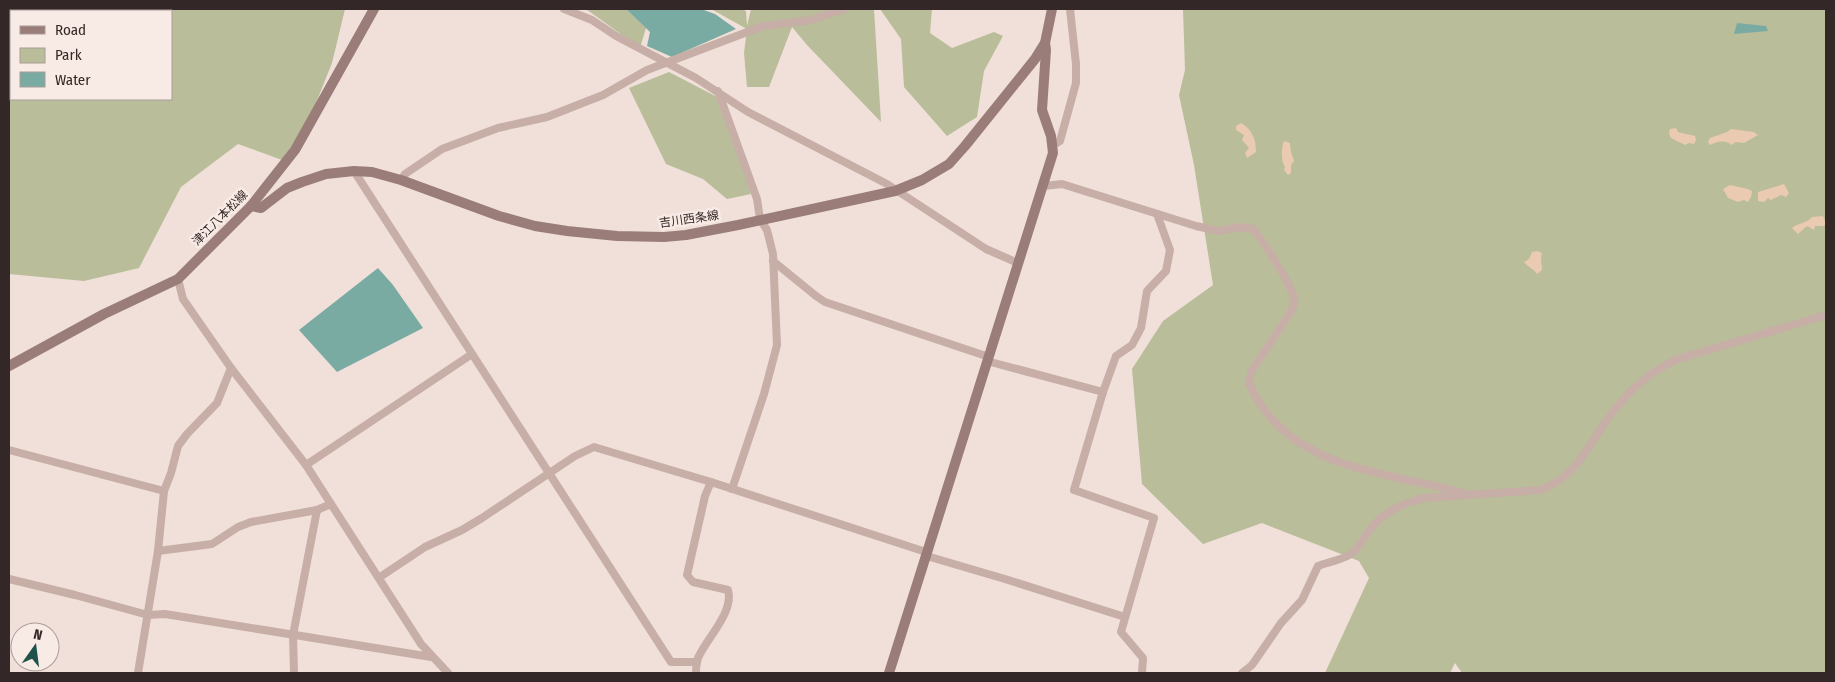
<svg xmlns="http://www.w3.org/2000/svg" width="1835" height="682" font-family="'Fira Sans Condensed','Noto Sans JP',sans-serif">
  <rect width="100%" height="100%" fill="#f0e0d9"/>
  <g fill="#b9bd9a" fill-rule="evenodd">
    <path d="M9,9H345L332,63L308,123L282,160L238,144L181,187L139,268L84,281L9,274ZM11,11H171V99H11Z"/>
    <path d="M586,9H626L646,28L640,48Z"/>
    <path d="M711,9H741L746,11L747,26L751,9H874L881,122L807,45L792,27L769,87H747L744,53L747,29Z"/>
    <path d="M880,9H932L930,33L952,48L994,32L1003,36L984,71L977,117L947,136L904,87L901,39Z"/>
    <path d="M1183,9H1826V673H1462L1455,663L1450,673H1325L1369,578L1359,561L1262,523L1203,544L1142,484L1132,369L1163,321L1213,285L1194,165L1179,95L1185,70Z"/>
    <path d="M669,72L721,99L751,194L727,199L703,179L666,164L629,88Z"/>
  </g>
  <g fill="#eacab1">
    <path d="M1241,123C1252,129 1256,139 1256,152L1247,158L1245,153L1249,148L1242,140L1244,135L1236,130V126Z"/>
    <path d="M1676,128L1678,132L1695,136L1696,140L1694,144L1689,143L1685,145L1671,138L1669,133L1670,129Z"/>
    <path d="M1731,129L1754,132L1758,135L1744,143L1736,142L1731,145C1726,139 1716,142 1710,145L1708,142L1710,138L1727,132Z"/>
    <path d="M1284,141L1290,143L1291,152L1294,161L1291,165V173L1288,175L1284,170L1285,167C1281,162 1281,147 1284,141Z"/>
    <path d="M1784,184L1789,193L1786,197L1781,195L1771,200L1768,198L1764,202L1758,201V192Z"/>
    <path d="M1730,185L1748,189L1752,191L1751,197L1748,202L1744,200L1738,202L1728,198L1723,189Z"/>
    <path d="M1823,216L1826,224L1824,226H1815L1814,230L1807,226L1798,234L1792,228C1798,223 1807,223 1812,217Z"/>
    <path d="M1537,251L1542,253C1540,259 1542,264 1542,270L1537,274C1533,268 1528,267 1524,262L1529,259L1532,252Z"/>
  </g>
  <g fill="#7aaba2">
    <path d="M626,9H701L715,14L736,29L672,57L647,46L650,32Z"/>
    <path d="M1737,23L1766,26L1768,31L1734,34Z"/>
    <path d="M378,268L393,285L423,328L337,372L299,330Z"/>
  </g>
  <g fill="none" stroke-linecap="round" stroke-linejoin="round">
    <g stroke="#c7aea6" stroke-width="8">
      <path d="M564,9L592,20L616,36L696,78L748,112L887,184L986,249L1018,263"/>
      <path d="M718,91L757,199L760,219L767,230L773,254L777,345L764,394L732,489"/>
      <path d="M1053,145L1060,141L1076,83V64L1070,9"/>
      <path d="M354,171L671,662H697"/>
      <path d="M401,180L405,174L442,149L498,128L547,117L603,95L647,70L763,26L811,20L844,9"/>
      <path d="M1044,186L1062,184L1196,226L1219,231L1240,227L1253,229C1264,243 1290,282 1294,298C1295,302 1293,306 1292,310L1251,372L1249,383C1255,396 1264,411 1274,421C1319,472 1405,476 1467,494"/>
      <path d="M773,261L816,296L825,302L989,357"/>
      <path d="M178,279L183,299L231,368L306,465L421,644L448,673"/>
      <path d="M987,361L1103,392"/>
      <path d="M9,450L164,491"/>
      <path d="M306,465L472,354"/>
      <path d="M158,551L212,544L238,527L251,522L317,510L331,504"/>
      <path d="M380,577L425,547L462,530L482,518L575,456L594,447L711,482L923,551L930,557L1005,579L1125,617"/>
      <path d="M9,579L75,595L148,615L165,614L431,657"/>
      <path d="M138,673L158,551L164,491L171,473L178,446L187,434L217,403L231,368"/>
      <path d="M294,673L293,635L317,510"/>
      <path d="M696,673C696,667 696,660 700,654C709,636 734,611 728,590L693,582L687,575L705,496L711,482"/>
      <path d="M1142,673L1143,658L1121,632L1154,518L1074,490L1103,392L1116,356L1132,345L1141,328L1147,291L1166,271L1170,250L1157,214"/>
      <path d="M1242,673L1252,665L1281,623L1302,600L1318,566C1328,562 1342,560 1351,554C1359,549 1363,539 1368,532C1382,512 1401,504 1424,498L1540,490C1575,478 1587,448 1607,420C1625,394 1646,374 1675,360L1826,315"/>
    </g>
    <g stroke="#9a7d78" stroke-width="10">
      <path d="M251,206L261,208L287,188L302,182L326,174L354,171L372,172L401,180L499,216L535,226L567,231L617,236L664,237L686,235L738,225L895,191L922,180L949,164L965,146L1035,59L1045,43L1052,9"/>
      <path d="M9,366L104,314L178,279L251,206L295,150L374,9"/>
      <path d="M889,673L1053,153L1051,136L1042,110L1046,50L1045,43"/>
    </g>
  </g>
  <g text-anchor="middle" stroke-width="5" stroke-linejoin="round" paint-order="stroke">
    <g font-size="12" fill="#332827" stroke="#f8ebe5">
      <text transform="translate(220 218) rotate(-45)" y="4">津江八本松線</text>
      <text transform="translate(689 219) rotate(-8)" y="4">吉川西条線</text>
    </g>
  </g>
  <rect width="1835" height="682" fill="none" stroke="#332827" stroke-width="20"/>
  <rect x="10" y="10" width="162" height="90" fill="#f8ebe5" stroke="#a99d99"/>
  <rect x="20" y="26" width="25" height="8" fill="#9a7d78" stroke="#a99d99"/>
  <text x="55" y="35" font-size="15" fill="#332827">Road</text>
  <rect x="20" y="48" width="25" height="15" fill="#b9bd9a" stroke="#a99d99"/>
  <text x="55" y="60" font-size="15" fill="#332827">Park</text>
  <rect x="20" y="72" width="25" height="15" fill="#7aaba2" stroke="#a99d99"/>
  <text x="55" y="85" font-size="15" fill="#332827">Water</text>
  <g transform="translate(35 647) rotate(14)"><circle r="24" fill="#f8ebe5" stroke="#a99d99"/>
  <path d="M0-4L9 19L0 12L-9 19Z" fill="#1f524a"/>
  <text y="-8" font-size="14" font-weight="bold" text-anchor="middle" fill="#332827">N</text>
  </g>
</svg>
